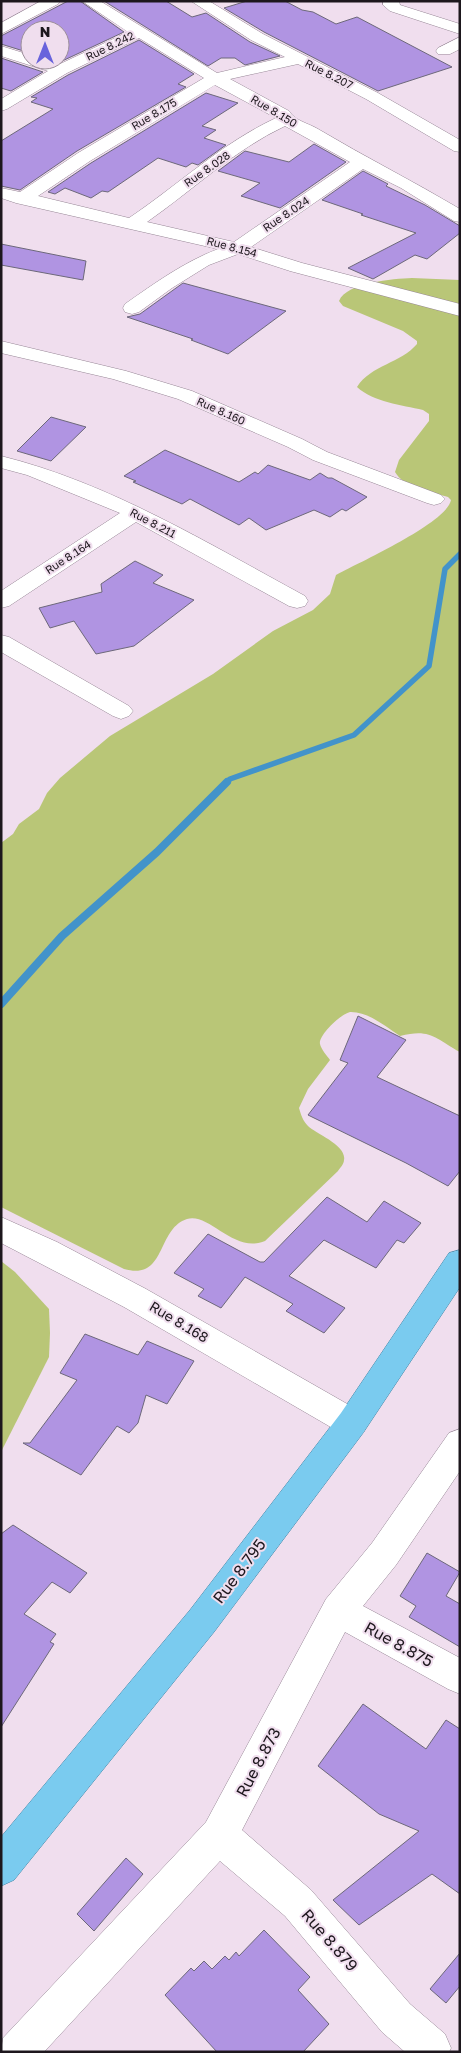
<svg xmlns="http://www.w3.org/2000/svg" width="461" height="2053" font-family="'Golos Text',sans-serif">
  <rect width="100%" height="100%" fill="#f0deee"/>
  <g fill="#b9c677">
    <path d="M412,278L460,280V1052C435,1038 430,1028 400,1036C386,1027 369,1012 351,1012C343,1012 318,1035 320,1044C321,1049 327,1056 330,1060L308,1089L299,1108C301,1115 303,1121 308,1126C316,1134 347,1145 344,1160C344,1164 340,1168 338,1171L265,1241C234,1254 209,1212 187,1219C156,1229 167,1281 124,1269L1,1207V843L13,834L19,824L39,809L47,793L60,778L110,736L213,674L273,631L313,610L330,594L336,575C358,563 447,523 451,500L448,497C431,492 404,488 395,472L399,460L429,421V414L423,410C402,405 373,402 357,387C371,365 401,363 417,344V341L403,331L343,306L339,301C347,282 393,279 412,278Z"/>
    <path d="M1,1261L15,1272L49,1309L50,1333L49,1357L1,1452Z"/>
  </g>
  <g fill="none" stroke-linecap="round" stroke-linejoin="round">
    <path stroke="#4293ca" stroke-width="5.5" d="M226,783L230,779L354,735L429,666L445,569L460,554"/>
    <path stroke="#4293ca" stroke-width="8" d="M1,1004L62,936L157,852L227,782"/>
  </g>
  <g fill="#b094e2" stroke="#6d687a">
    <path d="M68,1H80L124,32L60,62L53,60H60V30H30V53L1,44V36Z"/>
    <path d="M104,1H166L192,17L206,13L250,42L280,56L245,65L235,58H221L208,66Z"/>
    <path d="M247,1H285L302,10L313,12L336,24L357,17L452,67L378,91L264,32L224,8Z"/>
    <path d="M139,40L194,74L178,84L186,87L77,151L20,190L1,186V141L53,109L31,102L37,98L31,97L68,75Z"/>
    <path d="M1,58L43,72L11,91L1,88Z"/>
    <path d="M206,93L238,103L202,126L216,130L204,138L226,145L198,165L192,163L186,167L158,158L108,192L102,191L91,198L65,188L55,194L48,192L91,163Z"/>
    <path d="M314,144L346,162L280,208L241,196L260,183L218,171L245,151L289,162Z"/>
    <path d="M363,171L388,184L386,186L425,205L460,226V233L427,259L415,255L373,279L348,268L416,233L361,215L363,214L322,200Z"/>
    <path d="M1,244L86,261L83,280L1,265Z"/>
    <path d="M183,283L286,311L228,354L191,340L193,339L127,317L140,314Z"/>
    <path d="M51,417L86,427L51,461L17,451Z"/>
    <path d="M165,450L239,482L255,472L258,474L268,465L310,480L320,473L328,478H332L367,497L346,511L342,509L330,517L314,510L266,530L249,518L239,525L190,499L182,504L133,482L136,481L124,476Z"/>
    <path d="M135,561L163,575L153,583L194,600L134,646L96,654L74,621L50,628L39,608L102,592L101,584Z"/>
    <path d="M358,1016L406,1040L377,1077L460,1116V1171L448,1186L406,1163L308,1115L348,1063L340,1060Z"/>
    <path d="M327,1197L367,1222L384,1201L421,1223L404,1243L397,1240L376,1268L324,1240L289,1276L345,1308L324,1333L286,1311L293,1304L245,1277L221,1308L198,1296L204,1289L174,1273L208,1234L260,1262H264Z"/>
    <path d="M85,1334L138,1355L147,1341L194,1361L167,1404L146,1395L138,1423L129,1433L117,1426L81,1475L23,1443H30L77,1380L60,1373Z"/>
    <path d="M13,1525L87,1573L70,1593L52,1582L24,1614L56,1634L50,1642L54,1644L1,1727V1534Z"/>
    <path d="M427,1553L460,1572L446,1596L460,1604V1647L409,1617L416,1606L400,1596Z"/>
    <path d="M363,1704L426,1749L446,1720L460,1729V1894L432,1874L359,1925L333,1900L419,1831L379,1814L318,1766Z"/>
    <path d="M126,1858L143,1874L94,1931L77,1914Z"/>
    <path d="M264,1930L310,1977L298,1990L329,2024L303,2052H217L165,1995L191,1968L194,1971L204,1961L212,1969L225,1956L229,1960L236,1952L239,1956Z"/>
    <path d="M460,1953V1986L446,2003L430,1989Z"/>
  </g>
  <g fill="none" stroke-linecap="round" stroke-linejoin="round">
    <g stroke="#978796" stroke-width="1">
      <g id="minor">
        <path d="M41,1H60L58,4L1,34V23Z"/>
        <path d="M82,1H100L217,73L285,57L251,40L191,1H209L263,34L378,93L460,140V152L454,151L366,99L298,64L230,79L289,111C295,121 308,123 318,129C365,157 413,181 460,209V222L454,221L401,188L363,169L251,247L302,263L460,304V316L290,271L238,254L209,265L172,288L139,312L132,314L125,312L123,308L125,304C155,283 184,262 218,249L16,203L1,198V188L20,192L78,153L204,78L139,38L67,73L7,109L1,111V99L48,71L1,56V46L30,55V60H46L60,64L128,32ZM215,85L276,118C222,143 178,185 129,218L38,196L90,161ZM285,126L350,162L234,242L147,222C193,190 234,150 285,126Z"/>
        <path d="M383,1H399L400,5L460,24V34L390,11L383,5Z"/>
        <path d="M460,37V49L450,54H438L436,51L438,48Z"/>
        <path d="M1,341L126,371L192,391L302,439L327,452L441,495L445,499L441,503L434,505L427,503L313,460L288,447L178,399L113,379L1,353Z"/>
        <path d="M1,456C110,483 207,543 305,596L308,601L305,606L297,608L289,606L136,522L9,606L1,608V591L120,513L27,475L1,468Z"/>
        <path d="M1,635L9,637L129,706L133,711L129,716L121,719L113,716L1,652Z"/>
        <path d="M1,1217L57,1242L146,1289L363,1413L368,1423L363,1433L352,1437L341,1433L124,1307L1,1243Z"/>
        <path d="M460,1429V1471L396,1565L363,1606L460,1658V1694L448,1689L345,1632L242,1830L311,1890L410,2004L445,2034L451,2048L449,2052H405L382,2032L285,1916L220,1861L44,2052H1L3,2038L206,1822L326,1599L372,1543L449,1433Z"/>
      </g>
    </g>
    <g stroke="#4384a3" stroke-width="1">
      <path id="trunk" d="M460,1250V1287L363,1433L214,1632L14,1880L1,1886V1837L190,1610L341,1413L449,1253Z"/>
    </g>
    <use href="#minor" fill="#fff" fill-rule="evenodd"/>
    <use href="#trunk" fill="#7acbef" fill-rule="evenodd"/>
  </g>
  <g text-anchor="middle" stroke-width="4" stroke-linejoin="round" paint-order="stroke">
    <g font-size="11" fill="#1d171d" stroke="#f0deee">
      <text transform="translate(110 46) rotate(-26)" y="4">Rue 8.242</text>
      <text transform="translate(329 74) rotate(27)" y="4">Rue 8.207</text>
      <text transform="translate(274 111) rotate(31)" y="4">Rue 8.150</text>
      <text transform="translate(154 114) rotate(-31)" y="4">Rue 8.175</text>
      <text transform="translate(207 169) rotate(-35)" y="4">Rue 8.028</text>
      <text transform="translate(286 214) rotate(-34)" y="4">Rue 8.024</text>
      <text transform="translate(232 247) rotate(15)" y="4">Rue 8.154</text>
      <text transform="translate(221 411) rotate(24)" y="4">Rue 8.160</text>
      <text transform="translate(153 523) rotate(28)" y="4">Rue 8.211</text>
      <text transform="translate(68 557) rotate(-33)" y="4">Rue 8.164</text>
    </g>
    <g font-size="14" fill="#1d171d" stroke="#f0deee">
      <text transform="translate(179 1322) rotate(31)" y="5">Rue 8.168</text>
    </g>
    <g font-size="16" fill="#1d171d" stroke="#f0deee">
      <text transform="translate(239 1571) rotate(-53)" y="6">Rue 8.795</text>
      <text transform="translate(399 1644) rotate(29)" y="6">Rue 8.875</text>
      <text transform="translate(258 1762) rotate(-62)" y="6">Rue 8.873</text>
      <text transform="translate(330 1940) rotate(49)" y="6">Rue 8.879</text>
    </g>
  </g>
  <rect width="461" height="2053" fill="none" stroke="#1d171d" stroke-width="5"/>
  <g transform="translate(45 45)"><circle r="24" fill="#f0deee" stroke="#9c8e9a"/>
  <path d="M0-4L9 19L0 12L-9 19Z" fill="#6863dc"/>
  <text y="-8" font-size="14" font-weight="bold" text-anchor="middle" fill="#1d171d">N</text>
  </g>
</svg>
